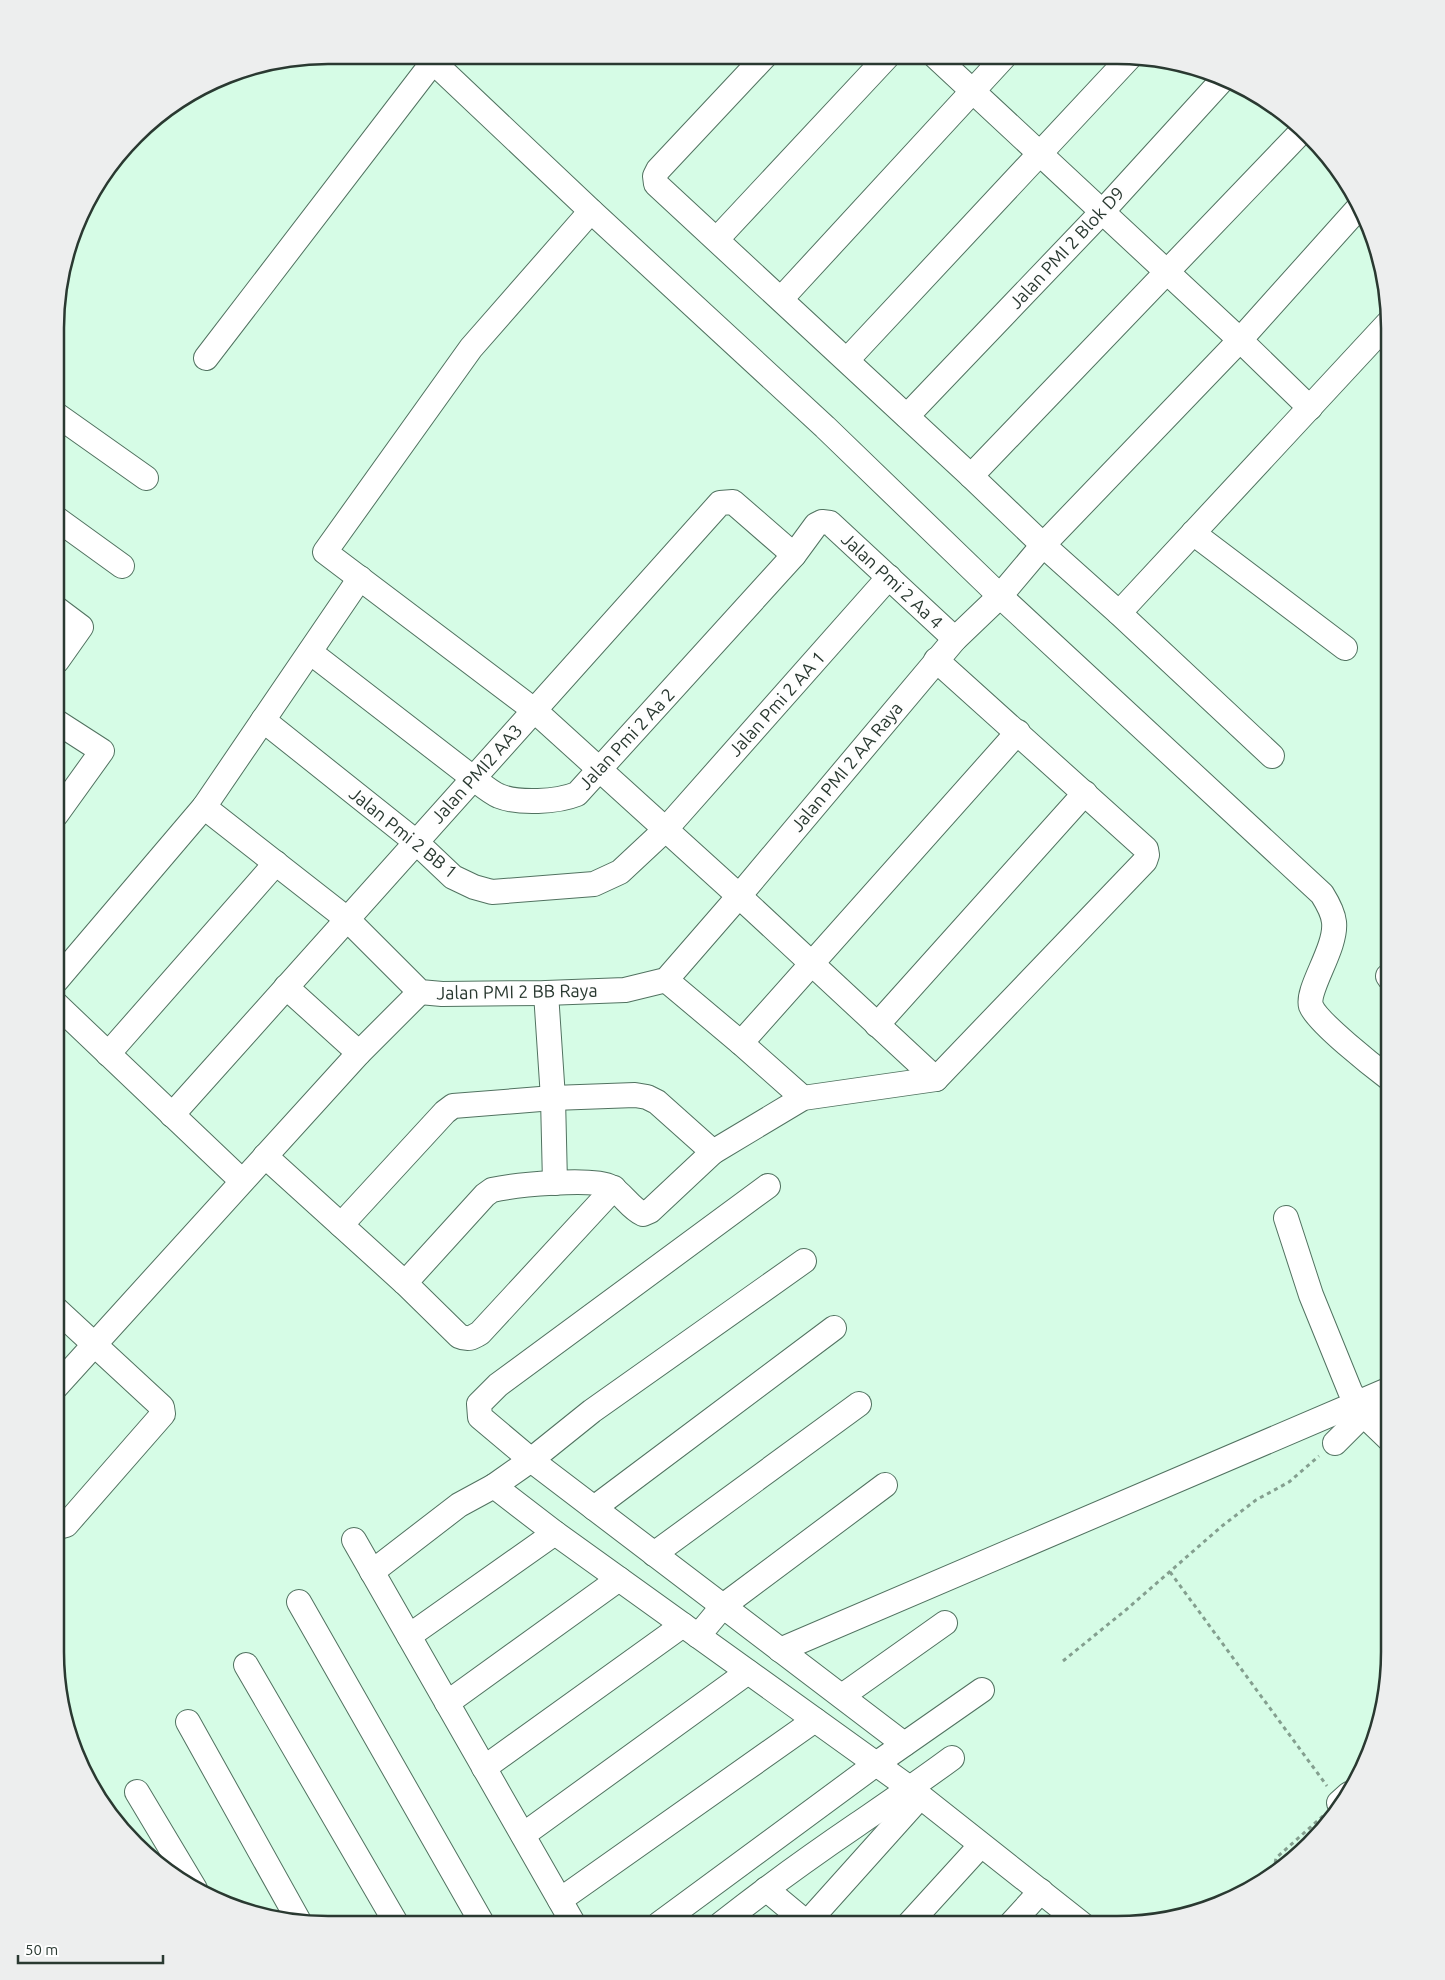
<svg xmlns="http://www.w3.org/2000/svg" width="1445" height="1980" font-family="Ubuntu,sans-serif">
  <rect width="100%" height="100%" fill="#d6fce6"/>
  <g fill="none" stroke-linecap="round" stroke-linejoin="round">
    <g stroke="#517260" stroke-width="26">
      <g id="minor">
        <path d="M426,55L591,211L825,427L1000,596L1322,894C1327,902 1333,912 1334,922C1337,948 1306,989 1311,1006C1317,1022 1374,1067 1390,1079"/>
        <path d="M765,56L658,170L655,176L656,184L971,476L1043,545L1119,613L1272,756"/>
        <path d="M936,57L1240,340L1310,408"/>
        <path d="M591,211L471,348L325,552L534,710L739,896L936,1079L1145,861L1147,855L1146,849L936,660"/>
        <path d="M717,239L887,57"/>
        <path d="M781,299L1004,57"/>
        <path d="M206,358L433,62"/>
        <path d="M847,360L1130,57"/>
        <path d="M57,415L146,478"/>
        <path d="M907,416L1102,212L1225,77"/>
        <path d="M971,476L1303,130"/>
        <path d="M57,519L122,566"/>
        <path d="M1193,533L1345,648"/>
        <path d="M1119,613L1389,322"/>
        <path d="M310,652L473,778C481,784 490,792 499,796C519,804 557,802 577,794L794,555L816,525L822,522L830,523L955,639"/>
        <path d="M57,661L81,627L57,609"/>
        <path d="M263,720L416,842L453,877L474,887L492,892L594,884L620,872L665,830L889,577"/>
        <path d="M204,807L347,919L420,992L442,994L546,993L625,990L666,980L739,896L955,639L1000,596L1043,545L1240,340L1361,205"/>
        <path d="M56,815L102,751L57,722"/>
        <path d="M1388,976L1390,979"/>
        <path d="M666,980L741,1043L803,1098"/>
        <path d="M56,981L204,807L360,578"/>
        <path d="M286,987L359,1053"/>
        <path d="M546,993L553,1098L555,1183"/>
        <path d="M56,1004L242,1181"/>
        <path d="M877,1025L1085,793"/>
        <path d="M741,1043L1018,732"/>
        <path d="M108,1054L276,863"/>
        <path d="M172,1115L720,503L733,502L794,555"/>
        <path d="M265,1156L405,1283L459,1336C468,1340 472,1338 480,1333L614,1188"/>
        <path d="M768,1186L498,1385L479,1404L480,1417L531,1460L904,1744"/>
        <path d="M1286,1218L1311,1295L1350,1391L1364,1415L1389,1439"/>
        <path d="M341,1225L445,1112L453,1106L553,1098L635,1095L647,1097L657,1102L713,1152"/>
        <path d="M405,1283L485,1195L492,1190C514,1185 593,1177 611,1187C623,1194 630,1208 643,1214L650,1211L713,1152L803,1098L936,1079"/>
        <path d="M55,1388L359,1053L420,992"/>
        <path d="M1335,1443L1374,1404"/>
        <path d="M494,1486L531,1460L592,1411L804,1261"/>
        <path d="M594,1508L834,1328"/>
        <path d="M55,1528L66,1525L163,1414L162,1407L56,1309"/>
        <path d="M354,1540L573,1923"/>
        <path d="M654,1554L859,1404"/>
        <path d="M372,1572L459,1505L494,1486L555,1533L911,1789L1083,1925"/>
        <path d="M299,1602L482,1923"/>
        <path d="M409,1636L555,1533"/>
        <path d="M698,1636L723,1606L885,1485"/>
        <path d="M780,1650L1390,1389"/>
        <path d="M246,1665L396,1923"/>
        <path d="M842,1696L945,1623"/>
        <path d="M447,1703L619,1579"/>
        <path d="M188,1722L300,1923"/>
        <path d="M484,1768L683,1625"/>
        <path d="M137,1792L195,1889"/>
        <path d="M1339,1803L1349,1794"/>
        <path d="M523,1835L748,1672"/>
        <path d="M766,1889L808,1924"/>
        <path d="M560,1900L815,1720"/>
        <path d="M807,1923L920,1797"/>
        <path d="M659,1924L876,1764L982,1690"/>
        <path d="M721,1924C765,1889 811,1856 858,1824C890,1802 921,1781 952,1758"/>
        <path d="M909,1924L981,1845"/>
        <path d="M1010,1925L1041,1891"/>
      </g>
    </g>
    <g stroke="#849f8f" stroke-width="3" stroke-dasharray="4 4" stroke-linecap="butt">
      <path d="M1170,1572L1327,1786"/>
      <path d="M1063,1661L1127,1609L1222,1526L1256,1500L1289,1482L1319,1456"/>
      <path d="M1278,1870L1275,1864L1276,1858L1324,1815"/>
    </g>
    <use href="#minor" stroke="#fff" stroke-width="24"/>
  </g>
  <g text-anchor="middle" stroke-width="5" stroke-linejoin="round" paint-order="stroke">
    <g font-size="18" fill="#2a3931" stroke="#fefefe">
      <text transform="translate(1067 248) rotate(-47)" y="6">Jalan PMI 2 Blok D9</text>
      <text transform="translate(892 581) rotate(43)" y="6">Jalan Pmi 2 Aa 4</text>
      <text transform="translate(777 704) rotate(-48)" y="6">Jalan Pmi 2 AA 1</text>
      <text transform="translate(627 739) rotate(-47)" y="6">Jalan Pmi 2 Aa 2</text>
      <text transform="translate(847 767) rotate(-50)" y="6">Jalan PMI 2 AA Raya</text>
      <text transform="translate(477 774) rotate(-48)" y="6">Jalan PMI2 AA3</text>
      <text transform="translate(403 833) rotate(39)" y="6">Jalan Pmi 2 BB 1</text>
      <text transform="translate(517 992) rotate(-1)" y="6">Jalan PMI 2 BB Raya</text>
    </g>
  </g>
  <path d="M0 0H1445V1980H0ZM328 64H1117A264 264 0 0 1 1381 328V1652A264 264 0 0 1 1117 1916H328A264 264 0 0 1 64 1652V328A264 264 0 0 1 328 64Z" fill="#edeeee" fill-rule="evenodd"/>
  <path fill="none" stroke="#2a3931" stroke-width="2.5" d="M328 64H1117A264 264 0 0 1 1381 328V1652A264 264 0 0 1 1117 1916H328A264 264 0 0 1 64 1652V328A264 264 0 0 1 328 64Z"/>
  <path d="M18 1955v8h145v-8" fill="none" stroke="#2a3931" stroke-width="2.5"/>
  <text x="25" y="1955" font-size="15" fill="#2a3931" stroke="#fefefe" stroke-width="4" paint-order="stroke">50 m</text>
</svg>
